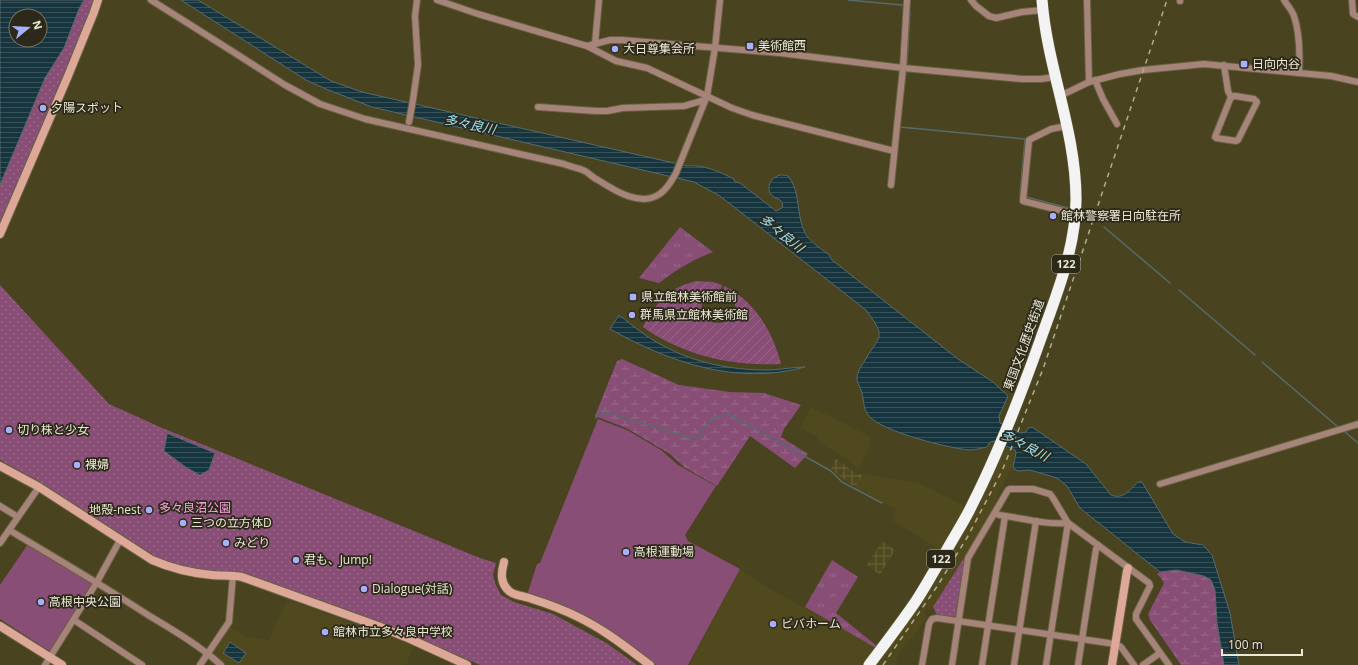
<svg xmlns="http://www.w3.org/2000/svg" width="1358" height="665" font-family="'Open Sans','Noto Sans JP',sans-serif">
  <defs>
    <pattern id="industrial-grid" width="8" height="8" patternUnits="userSpaceOnUse"><rect width="8" height="8" fill="#51491e"/><path d="M0 4h8M4 0v8" fill="none" stroke="#6a633e"/></pattern>
    <pattern id="grass-tufts" width="24" height="20" patternUnits="userSpaceOnUse"><rect width="24" height="20" fill="#884e76"/><path d="M3 7l-1-3M5 7V3M7 7l1-3M15 17l-1-3M17 17v-4M19 17l1-3" fill="none" stroke="#996889"/></pattern>
    <pattern id="wetland-marsh" width="20" height="14" patternUnits="userSpaceOnUse"><rect width="20" height="14" fill="#884e76"/><path d="M1 5h8M5 5V1M11 12h8M15 12V8" fill="none" stroke="#996889"/></pattern>
    <pattern id="park-dots" width="8" height="8" patternUnits="userSpaceOnUse"><rect width="8" height="8" fill="#884e76"/><path d="M2 2h.1M6 6h.1" fill="none" stroke="#996889" stroke-width="1.8" stroke-linecap="round"/></pattern>
    <pattern id="garden-furrows" width="10" height="10" patternUnits="userSpaceOnUse"><rect width="10" height="10" fill="#884e76"/><path d="M-1 1l2-2M0 10L10 0M9 11l2-2" fill="none" stroke="#996889"/></pattern>
    <pattern id="water-rules" width="6" height="5" patternUnits="userSpaceOnUse"><rect width="6" height="5" fill="#17353e"/><path d="M0 2.5h6" fill="none" stroke="#395259"/></pattern>
  </defs>
  <rect width="100%" height="100%" fill="#494320"/>
  <g fill="#51491e">
    <path d="M811,408L836,419L870,437V445L859,469L819,440L817,437L800,428Z"/>
    <path d="M1005,448L1014,453L1012,460L1013,463L991,511L964,558L933,607L930,610L927,608L924,613L927,617L896,658L898,660L895,665H876L917,608L920,611L923,606L921,604L952,553Z"/>
    <path d="M863,474L919,483L963,505L964,509L941,551L893,521L896,509L855,487Z"/>
    <path d="M740,569L754,579L876,648L862,665H689Z"/>
    <path d="M289,601L364,627L414,646L406,665H224L214,655L213,652L229,628H232L245,636L269,640L286,602Z"/>
  </g>
  <g fill="url(#industrial-grid)">
    <path d="M836,459L857,474H863L855,487L838,475L831,468Z"/>
    <path d="M882,541L895,550L880,575L867,565Z"/>
  </g>
  <g fill="url(#grass-tufts)">
    <path d="M680,227L713,252C692,260 676,270 659,283L639,278Z"/>
    <path d="M832,560L858,577L836,613L877,646L876,648L805,607Z"/>
  </g>
  <g fill="url(#wetland-marsh)">
    <path d="M622,359L679,385L730,392L764,393L801,405L784,429L781,437L808,454L795,468L750,436L717,486L684,467L670,454L628,429L595,416L617,361Z"/>
    <path d="M1177,570L1204,576L1211,580L1215,590L1217,623L1224,665H1181L1150,620L1148,614L1164,583L1161,578L1157,574L1160,572Z"/>
  </g>
  <g fill="url(#park-dots)" fill-rule="evenodd">
    <path d="M0,0H95L0,225ZM16,16H40V40H16Z"/>
    <path d="M0,285L109,404L160,427L480,558L496,563L493,575L495,583L501,595L514,602L553,614L608,644L637,665H480L392,627L297,594L253,577L235,571H215L187,569L173,566L154,556L38,481L0,460Z"/>
    <path d="M964,558H965L957,615L954,618L937,615L933,607Z"/>
  </g>
  <path fill="url(#garden-furrows)" d="M696,281L713,282L722,285L721,289C695,288 696,324 719,323C724,323 729,320 732,316C739,306 734,294 724,290V286C755,301 773,332 781,364C731,366 684,356 643,327C656,303 668,288 696,281Z"/>
  <g fill="#884e76">
    <path d="M598,419L627,430L661,450L678,465L716,486L685,535L688,541L740,569L688,665H656L641,653L527,595L537,564L540,563Z"/>
    <path d="M28,544L92,582L93,585L51,650L49,651L0,619V585Z"/>
  </g>
  <g fill="url(#water-rules)" stroke="#576b6b" fill-rule="evenodd">
    <path d="M0,0H84L79,9L64,48L45,78L0,185ZM16,16H40V40H16Z"/>
    <path d="M181,0H198L331,81L362,92L687,166C703,164 720,172 734,179L735,182L740,183L776,211L782,208C783,206 783,205 782,202C780,199 777,199 774,197C766,192 768,181 776,177C780,174 783,175 788,176C801,191 796,216 805,233C809,241 819,247 826,253H828L832,260L958,359L993,382L1008,396L999,416L1000,423L1021,433L1026,432L1028,428L1032,427L1086,464L1111,495C1123,500 1130,490 1138,482H1142L1173,534L1185,542L1203,545L1212,555L1230,613L1239,665H1224L1217,623L1215,590L1211,580L1204,576L1177,570L1160,572L1080,508L1067,486L1057,478L1030,470L1018,471L1014,469L1013,467L1016,453L1015,450L995,441L990,442L987,447C981,448 975,450 969,450C948,448 883,432 869,416C863,409 864,401 862,393C861,387 856,383 857,376C858,371 861,366 864,362C879,335 888,339 866,310L720,196L694,182L372,107L326,89L306,80Z"/>
    <path d="M619,315C633,326 646,337 662,345C694,363 731,370 768,370C780,370 792,367 805,367C736,386 669,362 610,329Z"/>
    <path d="M167,434H169L215,453L209,470L200,475L187,468L164,451Z"/>
    <path d="M230,642L246,653L239,663L223,653Z"/>
  </g>
  <g fill="none" stroke-linecap="round" stroke-linejoin="round">
    <g stroke="#576b6b" stroke-width="1.5">
      <path d="M848,0L902,5"/>
      <path d="M907,63L910,12"/>
      <path d="M904,90L906,72"/>
      <path d="M900,126V127L1025,139L1020,195"/>
      <path d="M1026,197L1068,208"/>
      <path d="M1104,227L1170,283"/>
      <path d="M1179,290L1255,355"/>
      <path d="M1262,362L1338,427"/>
      <path d="M596,418L597,414L606,412L697,440C706,424 711,414 731,415L831,471L842,482L882,503"/>
      <path d="M1345,432L1358,443"/>
    </g>
    <g stroke="#666140" stroke-width="8">
      <g id="street">
        <path d="M151,0L227,48L285,85L320,104L365,119L564,164C571,167 579,168 585,171C590,174 593,178 598,180C615,191 642,208 661,193C668,188 672,180 676,173L707,96L715,48L720,0"/>
        <path d="M437,0L478,14L587,46L610,40H622L780,53L903,68L1022,79H1041L1055,77"/>
        <path d="M971,0L976,6L989,16L996,18L1022,12L1043,10"/>
        <path d="M1087,0L1089,82"/>
        <path d="M1284,0C1287,5 1292,10 1294,16C1300,34 1300,55 1299,73"/>
        <path d="M1352,0L1353,14L1358,17"/>
        <path d="M1180,1V0"/>
        <path d="M595,44L599,0"/>
        <path d="M587,46L616,61L647,68L732,108L752,115L894,151"/>
        <path d="M1224,65L1228,91L1231,97L1215,137L1216,138L1236,141L1238,140L1257,102L1254,99L1235,96L1231,97"/>
        <path d="M1095,80L1103,99L1117,124"/>
        <path d="M1060,96L1089,82L1120,74L1143,70L1204,64L1331,76L1358,82"/>
        <path d="M538,107L596,111H607L623,108L684,106L705,100"/>
        <path d="M409,122L413,100L418,65L415,16L417,0"/>
        <path d="M1067,126L1051,129L1029,140L1023,201L1075,214"/>
        <path d="M891,185L903,68L907,0"/>
        <path d="M1160,484L1358,424"/>
        <path d="M0,506L18,517"/>
        <path d="M995,513L999,515C1022,518 1045,525 1068,523L1046,665"/>
        <path d="M9,530C56,558 102,585 148,615C173,630 199,645 221,665"/>
        <path d="M0,543L39,487"/>
        <path d="M74,620L142,665"/>
        <path d="M45,665L97,582L120,540"/>
        <path d="M200,665L229,622L233,575"/>
        <path d="M922,665L929,624L932,619L937,618L1115,644L1121,647L1134,665"/>
        <path d="M952,665L968,558L1008,490L1010,489H1033L1050,494L1053,498L1068,523L1149,583L1150,586L1136,614V619L1169,665"/>
        <path d="M982,665L1005,516"/>
        <path d="M1014,665L1036,521"/>
        <path d="M1078,665L1096,549L1098,545"/>
        <path d="M1143,665L1160,653"/>
      </g>
    </g>
    <g stroke="#666140" stroke-width="10">
      <g id="secondary">
        <path d="M0,234L68,76L94,12L98,0"/>
        <path d="M0,466L39,487L152,560C173,569 189,573 212,575C222,576 232,575 242,577L378,626L408,638L467,665"/>
        <path d="M504,562C501,573 500,583 509,591C515,596 525,596 532,599C548,604 564,610 578,617C605,630 627,648 650,665"/>
        <path d="M0,626L62,665"/>
        <path d="M1112,665L1127,571L1128,568"/>
      </g>
    </g>
    <g stroke="#666140" stroke-width="12">
      <path id="highway" d="M869,665C885,644 901,623 916,601C926,586 934,570 944,555C953,538 964,522 972,505C999,452 1020,397 1040,341C1056,296 1076,248 1076,199C1076,131 1047,67 1042,0"/>
    </g>
    <use href="#street" stroke="#a68479" stroke-width="6"/>
    <use href="#secondary" stroke="#dda897" stroke-width="8"/>
    <use href="#highway" stroke="#f3f3f3" stroke-width="11"/>
    <path stroke="#b1ad93" stroke-width="1.5" stroke-dasharray="5 5" stroke-linecap="butt" d="M883,665L938,585L968,536L1002,471L1043,369L1167,0"/>
  </g>
  <g fill="#a8b0fc" stroke="#2c291a" stroke-width="1.5">
    <rect x="746" y="42" width="8" height="8" rx="2"/>
    <circle cx="615" cy="49" r="4"/>
    <rect x="1240" y="60" width="8" height="8" rx="2"/>
    <circle cx="43" cy="108" r="4"/>
    <circle cx="1053" cy="216" r="4"/>
    <rect x="629" y="293" width="8" height="8" rx="2"/>
    <circle cx="632" cy="315" r="4"/>
    <circle cx="9" cy="430" r="4"/>
    <circle cx="77" cy="465" r="4"/>
    <circle cx="149" cy="510" r="4"/>
    <circle cx="183" cy="523" r="4"/>
    <circle cx="226" cy="543" r="4"/>
    <circle cx="626" cy="552" r="4"/>
    <circle cx="296" cy="560" r="4"/>
    <circle cx="364" cy="589" r="4"/>
    <circle cx="41" cy="602" r="4"/>
    <circle cx="773" cy="624" r="4"/>
    <circle cx="325" cy="632" r="4"/>
  </g>
  <g text-anchor="middle" stroke-width="3.5" stroke-linejoin="round" paint-order="stroke">
    <g fill="#2c291a" stroke="#b2af9c" stroke-width="1">
      <rect x="1052" y="255" width="28" height="18" rx="3"/>
      <rect x="927" y="550" width="28" height="18" rx="3"/>
    </g>
    <g font-size="11" font-weight="bold" fill="#ebe8d4">
      <text x="1066" y="268">122</text>
      <text x="941" y="563">122</text>
    </g>
    <g font-size="12" fill="#ebe8d4" stroke="#2c291a" text-anchor="start">
      <text x="758" y="50">美術館西</text>
      <text x="623" y="53">大日尊集会所</text>
      <text x="1252" y="68">日向内谷</text>
      <text x="51" y="112">夕陽スポット</text>
      <text x="1061" y="220">館林警察署日向駐在所</text>
      <text x="641" y="301">県立館林美術館前</text>
      <text x="640" y="319">群馬県立館林美術館</text>
      <text x="17" y="434">切り株と少女</text>
      <text x="85" y="469">裸婦</text>
      <text x="141" y="514" text-anchor="end">地殻-nest</text>
      <text x="191" y="527">三つの立方体D</text>
      <text x="234" y="547">みどり</text>
      <text x="634" y="556">高根運動場</text>
      <text x="304" y="564">君も、Jump!</text>
      <text x="372" y="593">Dialogue(対話)</text>
      <text x="49" y="606">高根中央公園</text>
      <text x="781" y="628">ビバホーム</text>
      <text x="333" y="636">館林市立多々良中学校</text>
    </g>
    <g font-size="12" fill="#ebe8d4" stroke="#2c291a">
      <text transform="translate(1024 345) rotate(-70)" y="4">東国文化歴史街道</text>
    </g>
    <g font-size="12" fill="#fba3e0" stroke="#2c291a">
      <text x="195" y="512">多々良沼公園</text>
    </g>
    <g font-size="13" font-style="italic" fill="#9ae2f8" stroke="#2c291a">
      <text transform="translate(470 124) rotate(12)" y="5">多々良川</text>
      <text transform="translate(782 233) rotate(39)" y="5">多々良川</text>
      <text transform="translate(1025 445) rotate(28)" y="5">多々良川</text>
    </g>
  </g>
  <g transform="translate(28 28) rotate(72)"><circle r="19" fill="#2c291a" stroke="#787564"/>
  <path d="M0-3L7 15L0 10L-7 15Z" fill="#a8b0fc"/>
  <text y="-6" font-size="11" font-weight="bold" text-anchor="middle" fill="#ebe8d4">N</text>
  </g>
  <path d="M1222 649v6h80v-6" fill="none" stroke="#ebe8d4" stroke-width="2"/>
  <text x="1228" y="649" font-size="12" fill="#ebe8d4" stroke="#2c291a" stroke-width="3" paint-order="stroke">100 m</text>
</svg>
